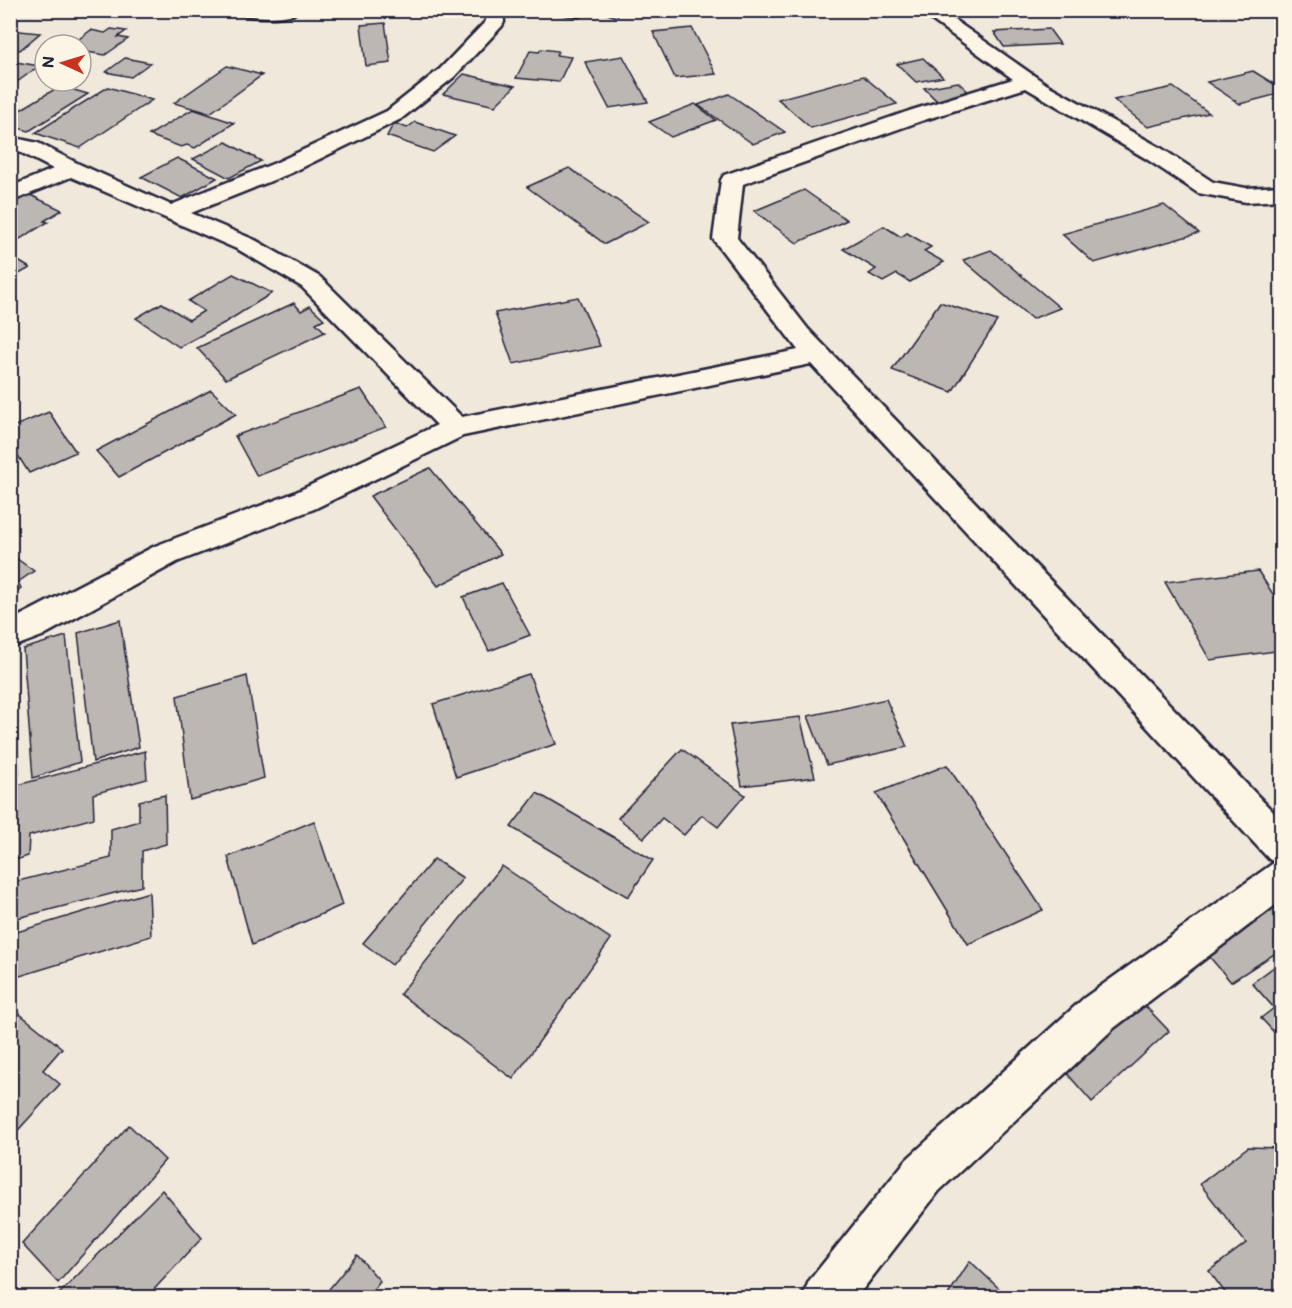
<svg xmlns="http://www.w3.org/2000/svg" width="1292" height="1308" font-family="Mali,sans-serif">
  <rect width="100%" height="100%" fill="#efe8db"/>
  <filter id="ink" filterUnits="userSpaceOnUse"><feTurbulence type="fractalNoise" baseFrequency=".0167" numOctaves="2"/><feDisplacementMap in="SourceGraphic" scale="12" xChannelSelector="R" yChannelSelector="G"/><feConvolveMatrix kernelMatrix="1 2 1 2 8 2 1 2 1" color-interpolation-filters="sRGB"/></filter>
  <g filter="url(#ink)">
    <g fill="#bcb7b3" stroke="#22223b" stroke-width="1.5">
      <path d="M534,10H591L579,18Z"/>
      <path d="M595,10H625L616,17Z"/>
      <path d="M385,23L391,63L366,66L361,25Z"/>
      <path d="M692,28L716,74L675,78L653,32Z"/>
      <path d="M111,29L126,31L118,37L128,39L105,55L81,51V45H71L91,30L105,33Z"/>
      <path d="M1049,29L1060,44L1004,47L994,32Z"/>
      <path d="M10,30L40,33L20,50L10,49Z"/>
      <path d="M541,49L558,51L556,55L571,57L559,82L516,78L530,51L539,52Z"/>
      <path d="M623,56L648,102L609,108L585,62Z"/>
      <path d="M125,58L150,63L131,77L106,72Z"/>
      <path d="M923,58L943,77L916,82L897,64Z"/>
      <path d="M10,61L39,66L17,82L10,81Z"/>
      <path d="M227,66L262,75L210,113L174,103Z"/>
      <path d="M1253,71L1282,89V93L1240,104L1207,82Z"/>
      <path d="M464,74L515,86L495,106L443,94Z"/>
      <path d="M863,76L897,104L811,128L778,99Z"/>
      <path d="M958,82L973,96L944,102L936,100L924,88Z"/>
      <path d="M60,86L88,94L29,131L10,126V116Z"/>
      <path d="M108,87L152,100L80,148L35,133Z"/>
      <path d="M1173,87L1209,113L1148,127L1114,100Z"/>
      <path d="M729,94L785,132L753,144L698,105Z"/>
      <path d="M695,104L716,120L671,137L649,122Z"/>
      <path d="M193,109L234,123L195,148L187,145L181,147L149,135Z"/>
      <path d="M415,122L455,136L433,152L387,136L394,123L407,128Z"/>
      <path d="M226,142L261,161L229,178L193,159Z"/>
      <path d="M177,158L217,178L182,198L141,177Z"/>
      <path d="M569,168L649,222L605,244L527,187Z"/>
      <path d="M804,190L847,220L797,243L754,211Z"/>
      <path d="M26,193L62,210L44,221L48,222L15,242L10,240V202Z"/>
      <path d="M1164,205L1199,233L1094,263L1062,234Z"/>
      <path d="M884,226L901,237L907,233L931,247L924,251L944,262L910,282L897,274L883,282L869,274L876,269L843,249Z"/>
      <path d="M991,250L1060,308L1032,319L963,260Z"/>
      <path d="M10,256L30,268L10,279Z"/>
      <path d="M233,274L272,293L226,322L179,347L136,318L162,303L189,320L204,311L188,301Z"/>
      <path d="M578,297L600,346L513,364L495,313Z"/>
      <path d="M940,302L997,321L952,392L892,370Z"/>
      <path d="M294,303L301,311L310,306L324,319L316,323L325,332L226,379L197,348Z"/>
      <path d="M361,389L386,427L257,476L235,436Z"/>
      <path d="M211,390L236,414L119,477L96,451Z"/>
      <path d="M49,412L76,452L29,473L10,443V428Z"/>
      <path d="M430,468L501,554L438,586L370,496Z"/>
      <path d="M10,554L34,571L18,582L21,588L10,596Z"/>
      <path d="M1258,571L1282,608V650L1210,660L1165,582Z"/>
      <path d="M502,583L530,635L489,651L463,597Z"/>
      <path d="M120,620L139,747L93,762L78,633Z"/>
      <path d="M66,636L80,762L33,778L23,649Z"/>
      <path d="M529,674L556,744L456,777L433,704Z"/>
      <path d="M247,676L264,778L190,800L177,696Z"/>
      <path d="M886,699L907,747L827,765L808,716Z"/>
      <path d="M800,717L815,777L742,786L730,725Z"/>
      <path d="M17,734L19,775L10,778V736Z"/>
      <path d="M682,749L745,795L718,827L702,815L684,835L662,818L644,838L618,818Z"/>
      <path d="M145,751L147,779L93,794L94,818L29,836L28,856L10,862V787Z"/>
      <path d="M947,765L1043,910L968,944L876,793Z"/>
      <path d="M537,793L653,860L628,897L511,827Z"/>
      <path d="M165,795L166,844L142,851V886L10,920V883L111,858V829L139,821V801Z"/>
      <path d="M314,821L342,905L252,945L228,857Z"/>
      <path d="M434,859L463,878L392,965L363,943Z"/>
      <path d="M502,866L611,939L513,1079L400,994Z"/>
      <path d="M149,892L151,936L10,979V934Z"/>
      <path d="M1282,899V949L1231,982L1196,941Z"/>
      <path d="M1282,961V1041L1261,1018L1274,1008L1252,983Z"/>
      <path d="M1134,994L1169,1031L1092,1102L1057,1062Z"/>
      <path d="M10,1006L62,1048L43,1070L60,1084L10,1139Z"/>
      <path d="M129,1125L165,1160L58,1283L22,1244Z"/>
      <path d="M1248,1147L1282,1148V1298H1229L1209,1271L1246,1243L1200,1184Z"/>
      <path d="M162,1190L202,1238L146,1298H60L58,1295Z"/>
      <path d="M357,1255L380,1281L366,1298H328L325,1294Z"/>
      <path d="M970,1261L1009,1298H946Z"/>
    </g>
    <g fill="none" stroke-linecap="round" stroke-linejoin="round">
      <g stroke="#22223b" stroke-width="5">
        <g id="minor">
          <path d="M239,10H296L294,14C279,18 256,18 241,14Z"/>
          <path d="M485,10H503L504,22L502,26L454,77L401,119L291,173L191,213L255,240L320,277L462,417L798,350L713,239L721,180L724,175L909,111L1013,79L918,10H940L1046,84L1161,148L1213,182L1246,188L1282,186V200L1246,202L1198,193L1145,158L1026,88L924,120L743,184L737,238L808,329L1282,821V900L1114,1028L939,1191L856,1298H802L809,1281L907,1159L1084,998L1275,862L1269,859L811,364L463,436L314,509L177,562L42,636L10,648V621L155,546L294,493L437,425L302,287L239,250L71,177L10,202V187L53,169L22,153L10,150V137L38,143L79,164L171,205L275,163L387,111L440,69L486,21Z"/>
        </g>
      </g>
      <use href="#minor" fill="#fcf5e5" fill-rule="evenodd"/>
    </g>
  </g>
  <rect width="1292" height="1308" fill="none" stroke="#fcf5e5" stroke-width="36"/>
  <rect x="18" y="18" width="1256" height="1272" fill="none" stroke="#22223b" stroke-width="2" filter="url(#ink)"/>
  <g transform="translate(63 63) rotate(274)"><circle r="28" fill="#fcf5e5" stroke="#a5a1a1" stroke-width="1.5"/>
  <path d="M0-4.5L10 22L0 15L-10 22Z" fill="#c8321e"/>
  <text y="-9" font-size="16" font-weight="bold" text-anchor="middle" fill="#22223b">N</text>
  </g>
</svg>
